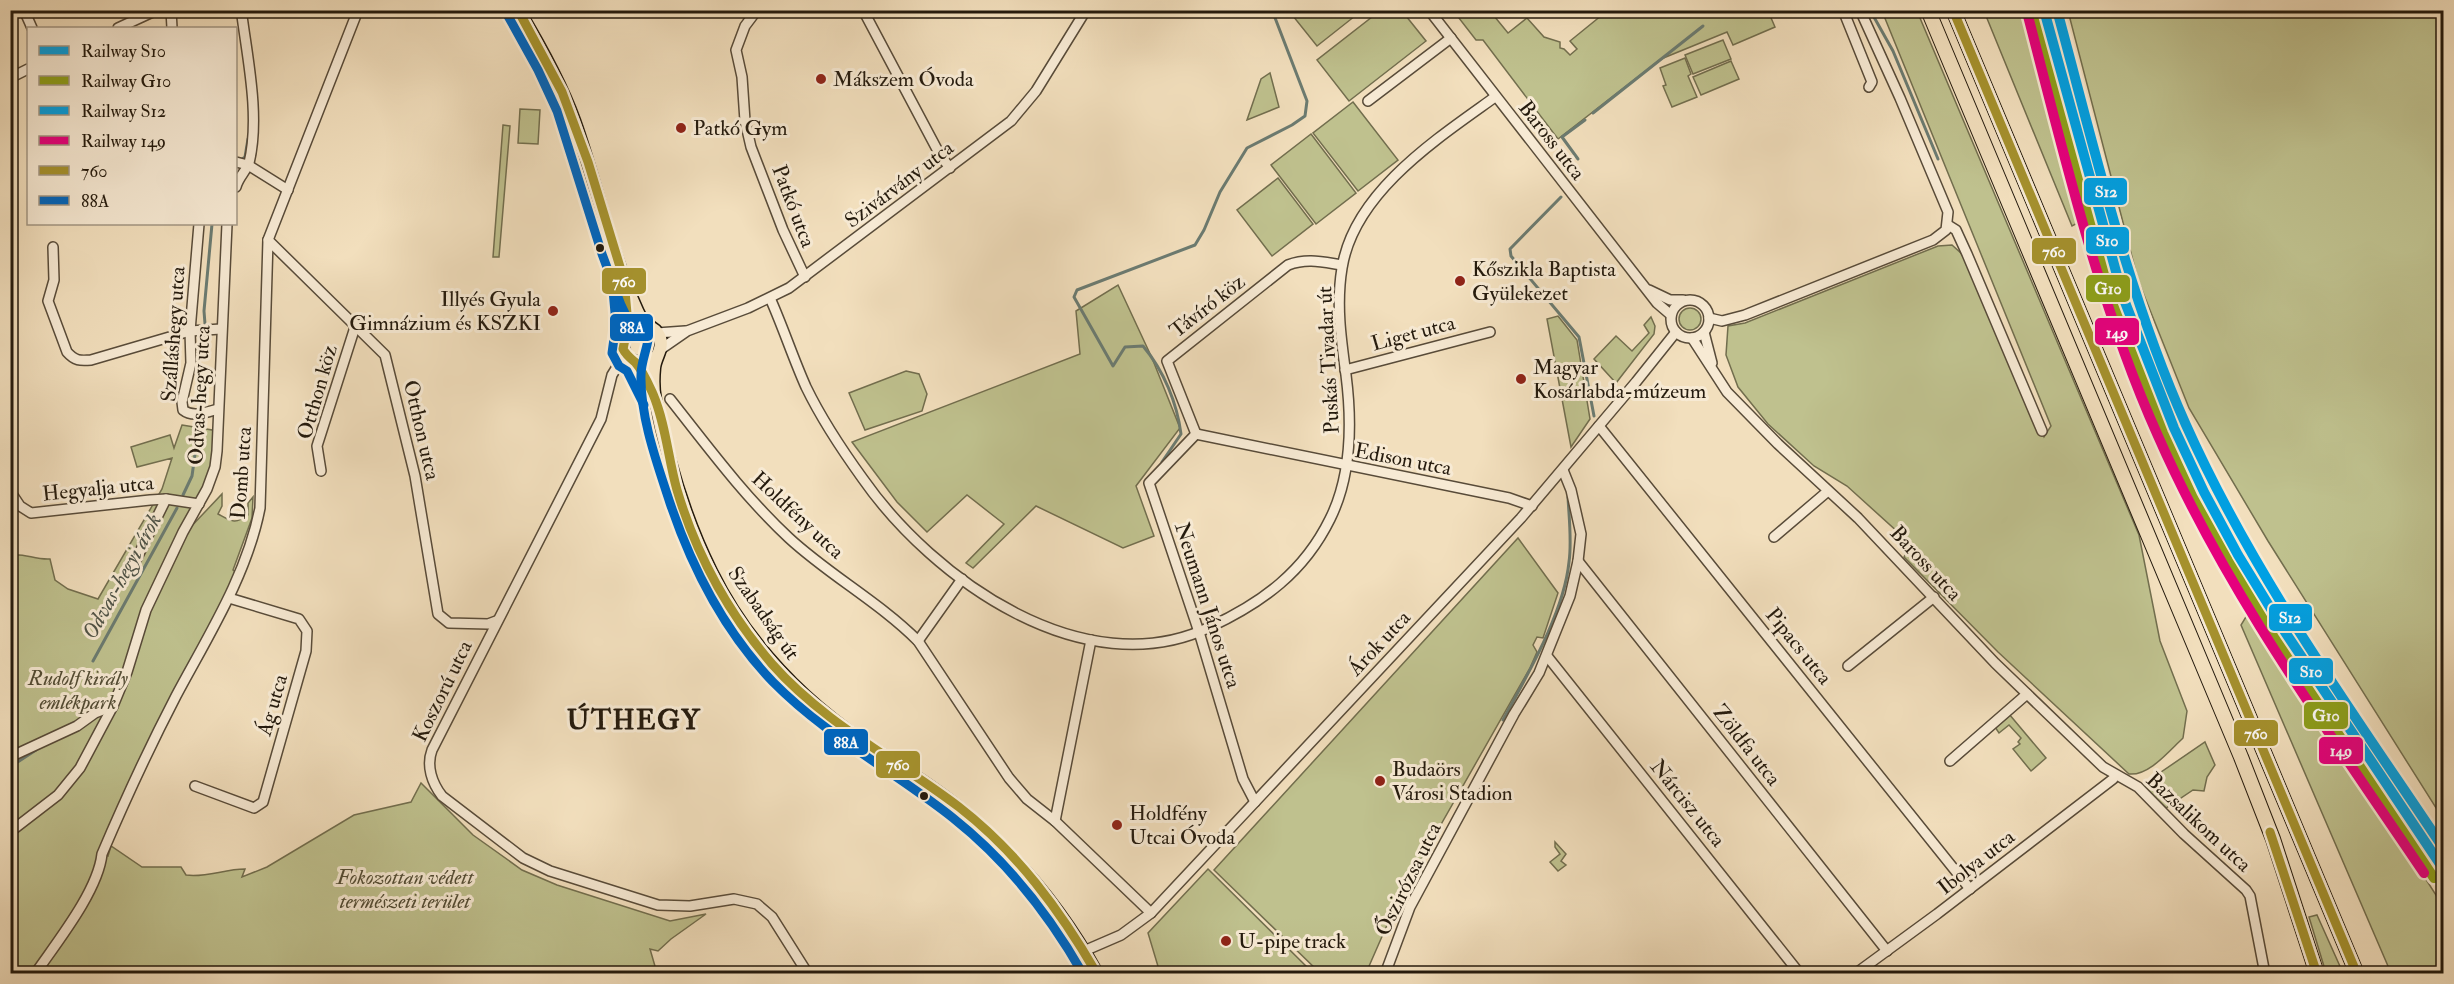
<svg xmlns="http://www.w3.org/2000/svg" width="2454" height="984" font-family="'IM FELL Double Pica',serif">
  <rect width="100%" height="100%" fill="#f2dfbd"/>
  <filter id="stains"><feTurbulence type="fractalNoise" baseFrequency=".00333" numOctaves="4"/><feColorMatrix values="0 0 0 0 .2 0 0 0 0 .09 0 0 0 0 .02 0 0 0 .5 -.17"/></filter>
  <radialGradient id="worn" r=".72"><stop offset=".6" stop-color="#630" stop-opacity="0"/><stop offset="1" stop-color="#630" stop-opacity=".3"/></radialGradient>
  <g fill="#bfc18e" stroke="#726e4e" stroke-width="1.5">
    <path d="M1381,10L1402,11L1426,41L1349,101L1317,60Z"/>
    <path d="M1289,11H1351L1355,16L1317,46Z"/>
    <path d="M1456,11H1490L1508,33L1527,18L1544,37L1560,42V48L1564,49L1570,55L1577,49L1570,41L1607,11H1768L1775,27L1733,45L1727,32L1661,59L1558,139L1483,40H1476L1455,13Z"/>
    <path d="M1882,11H1917L2139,535L2160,641L2187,711L2183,738C2169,751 2149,776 2129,774L1998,652L1904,557L1911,544L1847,486L1814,466L1768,424L1738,387L1726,355L1728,326L1745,323L1938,246L1952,245L1963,255L2044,437L2051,426Z"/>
    <path d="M1984,11H2030L2087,218L2072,226Z"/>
    <path d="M2068,11H2443V819L2268,541L2189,408L2138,280Z"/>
    <path d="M1723,40L1731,59L1693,74L1685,55Z"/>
    <path d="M1685,58L1691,74L1688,76L1697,97L1672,107L1663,86L1666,85L1660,68Z"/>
    <path d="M1731,61L1739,79L1701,95L1693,77Z"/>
    <path d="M1270,73L1279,107L1247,120L1261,79Z"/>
    <path d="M1353,102L1398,160L1358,191L1313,133Z"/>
    <path d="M520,109L540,110L538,144L518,143Z"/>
    <path d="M503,125L510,126L499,257H493Z"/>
    <path d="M1311,134L1356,193L1316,224L1271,165Z"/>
    <path d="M1278,178L1313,224L1272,256L1237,210Z"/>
    <path d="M1118,285L1152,358L1180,428L1136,486L1154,536L1123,548L1036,506L973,568L966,563L1004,524L967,495L927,532L897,502L852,442L1080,354L1076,311Z"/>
    <circle cx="1690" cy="319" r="11"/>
    <path d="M1558,316L1577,340L1590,419L1571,447L1547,319Z"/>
    <path d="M1651,317L1655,326L1654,334L1616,383L1594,359L1616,336L1632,351L1649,333L1644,325Z"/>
    <path d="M906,371L919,374L927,394L922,411L865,430L849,393Z"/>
    <path d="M182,425L218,431L217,451L185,533L222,494V506L218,514C231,521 235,525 248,515V503L253,497L252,518L233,570L238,574L102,854L108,856L111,846L142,867H181L186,875C206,878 224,869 245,869L242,877L267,867L354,815L411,802L421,783L473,835L522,870L557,885L670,921L706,914L671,939L658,951L650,949L657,973L453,974L434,968L408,974H11V555C25,553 35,560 50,559L55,580L68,589L98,599L162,489L172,458L137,467L131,447L170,435L174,448Z"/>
    <path d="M1518,538L1558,593L1543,638L1537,637L1533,645L1537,652L1530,668L1398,900L1366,973H1320L1214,870Z"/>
    <path d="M2252,607L2443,906V973H2391L2241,625Z"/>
    <path d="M2009,714L2046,758L2031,771L2013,749L2020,744L2018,742L2021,738L2009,725L1999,733L1995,727Z"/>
    <path d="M2205,742L2215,765L2207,777L2204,791L2193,790L2166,808L2142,785Z"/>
    <path d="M1555,842L1566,854L1561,861L1566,865L1558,871L1550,862L1560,854L1555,847Z"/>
    <path d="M1208,869L1313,973H1160L1148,933Z"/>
    <path d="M2317,915L2343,973H2326L2309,917Z"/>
  </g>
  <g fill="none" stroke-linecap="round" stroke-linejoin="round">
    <g stroke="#6b7b71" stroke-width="3">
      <path d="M1870,10L1893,51L1938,159"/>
      <path d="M1722,11V10"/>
      <path d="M1593,113L1703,26"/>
      <path d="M1578,159L1562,137L1585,120"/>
      <path d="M241,160L245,157L248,139"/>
      <path d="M1561,197L1510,249L1511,256L1579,337L1594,416"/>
      <path d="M205,324L204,311L212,224"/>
      <path d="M205,355V334"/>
      <path d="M196,444L199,417"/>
      <path d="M1162,462L1181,434C1177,403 1164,371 1143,346L1125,347L1113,366L1074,297L1077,290L1195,245L1204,230L1220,192L1247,148L1292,125L1305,116L1307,101L1272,10"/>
      <path d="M183,495L192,476L195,454"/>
      <path d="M93,661L177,508"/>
      <path d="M1503,720C1527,675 1564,613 1569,562C1572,541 1569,518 1568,497"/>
      <path d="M10,767L36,750"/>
    </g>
    <g stroke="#584b39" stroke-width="12">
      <g id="minor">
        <path d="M24,10L32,28"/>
        <path d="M171,10L172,28"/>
        <path d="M757,10L745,26L736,50L742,77L745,121L751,147L783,230L805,277"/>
        <path d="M863,10L940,155L950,168"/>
        <path d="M1429,10L1657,303L1671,315"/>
        <path d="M1843,10L1872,82L1869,87"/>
        <path d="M118,28L157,10"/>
        <path d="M10,78L28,69"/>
        <path d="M1368,101L1451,38"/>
        <path d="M236,162L248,165L288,190"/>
        <path d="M236,187C238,178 246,171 249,163C260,118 248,61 242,16"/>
        <path d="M199,224L190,331L191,363L182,402L183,410C193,418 207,412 218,409"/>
        <path d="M1948,225L1956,230L1967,254L2042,431"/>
        <path d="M268,240L385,355L415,476L438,614L449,623L488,624L496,621"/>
        <path d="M53,247L54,280L48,301L67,352C75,361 80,361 91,360L190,331L221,329"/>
        <path d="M1649,290L1670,300H1683"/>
        <path d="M770,298C783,327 793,358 806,387C821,418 842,450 863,479C933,579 1084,687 1210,627C1263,602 1304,572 1330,519C1352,475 1352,422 1346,375C1341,339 1336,304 1342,268C1354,192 1438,138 1495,97"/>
        <circle cx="1690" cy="319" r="19"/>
        <path d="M1709,318L1722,321L1745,315L1933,240L1946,230L1948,212L1900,98L1860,10"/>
        <path d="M1704,332L1712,363"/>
        <path d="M657,333L685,331"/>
        <path d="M1692,338L1727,392L1778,444L1858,518L1995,663L2103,767L2138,787L2184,834L2246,890L2250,896L2265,974"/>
        <path d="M661,349L687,331L748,308L789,288L1011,121L1036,91L1086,10"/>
        <path d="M625,354L612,375L601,419L432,750C426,766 432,783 442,796L523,858L550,871L658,905L690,906L734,899L757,904L772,917L808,974"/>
        <path d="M1345,370L1490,332"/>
        <path d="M670,399C708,447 744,496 789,538C829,575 879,602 918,641L1009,778L1027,799L1055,821L1151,913"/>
        <path d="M1599,426L1970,889"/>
        <path d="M1196,434L1149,483L1199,632L1243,779L1255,802"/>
        <path d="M1196,434L1509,498L1532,506"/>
        <path d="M1196,434L1167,361L1288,265C1307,258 1322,262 1342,265"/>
        <path d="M321,471L317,446L356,324"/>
        <path d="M10,491L20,506L31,513L150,500L166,499L199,504"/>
        <path d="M1774,537L1828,491"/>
        <path d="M1578,561L1887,951"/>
        <path d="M131,570L166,499"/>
        <path d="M918,641L962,579"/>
        <path d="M1547,656L1800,974"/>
        <path d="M1848,666L1934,597"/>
        <path d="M10,757L77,726L95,713L113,706"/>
        <path d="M1950,761L2027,694"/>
        <path d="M195,786L254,808L263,802L306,651L307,631L299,619L229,598"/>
        <path d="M1055,821L1091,640"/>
        <path d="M10,832L58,795L80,768L113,706L127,672L146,610L183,532L207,489L215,467L217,451L227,224"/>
        <path d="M1084,951L1121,935L1151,913L1521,518L1636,382L1676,332"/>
        <path d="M35,974C57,942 98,891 102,854C125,800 149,748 176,696C208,636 247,575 260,508L268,240L358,10"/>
        <path d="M433,974L434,972"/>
        <path d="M1385,974L1410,907L1514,714L1539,673L1570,596L1578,561L1581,534L1571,490L1563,470"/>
        <path d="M1855,974L1937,914L2113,779L2115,775"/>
      </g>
    </g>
    <g stroke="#241a0d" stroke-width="15">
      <g id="major">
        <path d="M518,10C539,45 560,82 574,121C598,188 611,261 644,325"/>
        <path d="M626,296C627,306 628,315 628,325C627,333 622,339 623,347C625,364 644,366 656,357"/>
        <path d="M627,332C636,324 650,322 658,334C666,346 655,356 654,368C653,378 653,390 655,400C667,460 684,518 711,572C746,643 800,699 864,743C896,765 931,785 961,810C1017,856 1062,910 1097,974"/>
        <path d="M636,362L652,393"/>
      </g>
    </g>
    <g stroke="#241a0d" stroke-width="16">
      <g id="highway">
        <path d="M1928,10L2241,757L2273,839L2317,974"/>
        <path d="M1953,10L2357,974"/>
      </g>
    </g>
    <use href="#minor" stroke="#f7ead4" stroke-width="9"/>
    <use href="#major" stroke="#f2dfbd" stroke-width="12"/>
    <use href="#highway" stroke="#f2dfbd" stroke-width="14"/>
    <path stroke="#241a0d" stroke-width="3" stroke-dasharray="10 10" stroke-linecap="butt" d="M2058,10C2096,150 2128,292 2186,424C2253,575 2352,710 2444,846"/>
    <g stroke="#f7ead4" stroke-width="14">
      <g id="bus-1">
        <path d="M518,10L562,92L588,162L624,280L628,325L623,349C626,355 630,358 635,362C643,371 648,383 653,394C666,425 668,458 677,490C696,554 729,614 772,664C825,724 896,759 959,807C1017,852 1060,910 1097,974"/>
        <path d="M1953,10L2357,974"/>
        <path d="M2270,832L2317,974"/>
      </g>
    </g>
    <g stroke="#f7ead4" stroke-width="14">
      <g id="bus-2">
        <path d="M508,16L538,70L557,111L602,254L621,305L634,332L648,340C646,352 641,363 641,375C640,417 657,463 670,503C692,568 725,632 773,682C826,736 894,771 953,818C1007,861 1049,914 1083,974"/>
        <path d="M613,290L616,324L612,353L619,366L627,371L644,405"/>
      </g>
    </g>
    <use href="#bus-1" stroke="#a5912d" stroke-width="9"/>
    <use href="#bus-2" stroke="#0065bd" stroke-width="9"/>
    <g stroke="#f7ead4" stroke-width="15">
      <path id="rail-1" d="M2044,10L2123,297L2174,428L2204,492L2238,555L2285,632L2444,870"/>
    </g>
    <g stroke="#f7ead4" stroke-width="15">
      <path id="rail-2" d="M2032,13L2111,300L2163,433L2193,498L2228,561L2275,639L2434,878"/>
    </g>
    <g stroke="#f7ead4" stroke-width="15">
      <path id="rail-3" d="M2057,10C2095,150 2127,293 2186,425C2254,577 2352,711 2444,849"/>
    </g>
    <g stroke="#f7ead4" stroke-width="15">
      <path id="rail-4" d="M2028,16C2065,158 2098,302 2158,436C2227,593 2329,732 2424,873"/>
    </g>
    <use href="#rail-1" stroke="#00a0e3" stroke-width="10"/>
    <use href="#rail-2" stroke="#8d9f1a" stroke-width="10"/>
    <use href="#rail-3" stroke="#00a0e3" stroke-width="10"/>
    <use href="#rail-4" stroke="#e5007d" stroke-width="10"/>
  </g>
  <g fill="#8f2418" stroke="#f7ead4" stroke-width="2">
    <circle cx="821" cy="79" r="6"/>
    <circle cx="681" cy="128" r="6"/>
    <circle cx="1460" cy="281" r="6"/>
    <circle cx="553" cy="311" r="6"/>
    <circle cx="1521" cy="379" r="6"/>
    <circle cx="1380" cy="781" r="6"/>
    <circle cx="1117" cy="825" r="6"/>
    <circle cx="1226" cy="941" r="6"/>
  </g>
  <g fill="#241a0d" stroke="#f7ead4" stroke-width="2">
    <circle cx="600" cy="248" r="5"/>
    <circle cx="924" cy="796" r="5"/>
  </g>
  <g text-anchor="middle" stroke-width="6" stroke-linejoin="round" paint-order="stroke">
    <g font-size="21" fill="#241a0d" stroke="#f7ead4" text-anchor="start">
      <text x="833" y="86">Mákszem Óvoda</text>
      <text x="693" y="135">Patkó Gym</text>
      <text x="1472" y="276">Kőszikla Baptista<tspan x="1472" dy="24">Gyülekezet</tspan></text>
      <text x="541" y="306" text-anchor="end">Illyés Gyula<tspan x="541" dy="24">Gimnázium és KSZKI</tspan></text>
      <text x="1533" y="374">Magyar<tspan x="1533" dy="24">Kosárlabda-múzeum</tspan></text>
      <text x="1392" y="776">Budaörs<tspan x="1392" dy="24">Városi Stadion</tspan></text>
      <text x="1129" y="820">Holdfény<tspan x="1129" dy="24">Utcai Óvoda</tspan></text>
      <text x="1238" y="948">U-pipe track</text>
    </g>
    <g font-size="21" fill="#241a0d" stroke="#f7ead4">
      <text transform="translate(1552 140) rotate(52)" y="7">Baross utca</text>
      <text transform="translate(899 184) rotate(-37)" y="7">Szivárvány utca</text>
      <text transform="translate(794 206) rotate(69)" y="7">Patkó utca</text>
      <text transform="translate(1207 306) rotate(-38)" y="7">Távíró köz</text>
      <text transform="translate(1413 333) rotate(-15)" y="7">Liget utca</text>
      <text transform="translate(173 334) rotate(-86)" y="7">Szálláshegy utca</text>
      <text transform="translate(1328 360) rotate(-93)" y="7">Puskás Tivadar út</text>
      <text transform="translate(317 392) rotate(-74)" y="7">Otthon köz</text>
      <text transform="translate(199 395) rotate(-87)" y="7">Odvas-hegy utca</text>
      <text transform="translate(422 430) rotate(77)" y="7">Otthon utca</text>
      <text transform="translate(1403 459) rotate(11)" y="7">Edison utca</text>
      <text transform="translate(241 473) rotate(-86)" y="7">Domb utca</text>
      <text transform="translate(98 488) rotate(-6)" y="7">Hegyalja utca</text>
      <text transform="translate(798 515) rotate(43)" y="7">Holdfény utca</text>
      <text transform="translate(1926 563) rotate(47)" y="7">Baross utca</text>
      <text transform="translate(1208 605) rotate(72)" y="7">Neumann János utca</text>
      <text transform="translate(764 613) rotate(55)" y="7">Szabadság út</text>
      <text transform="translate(1379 643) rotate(-47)" y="7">Árok utca</text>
      <text transform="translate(1799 646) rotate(51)" y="7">Pipacs utca</text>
      <text transform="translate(442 691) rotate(-64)" y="7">Koszorú utca</text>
      <text transform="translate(272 705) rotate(-74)" y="7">Ág utca</text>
      <text transform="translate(1747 745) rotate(52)" y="7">Zöldfa utca</text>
      <text transform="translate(1688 803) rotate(51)" y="7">Nárcisz utca</text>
      <text transform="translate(2199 822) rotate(43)" y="7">Bazsalikom utca</text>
      <text transform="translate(1976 862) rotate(-38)" y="7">Ibolya utca</text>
      <text transform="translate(1408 879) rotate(-64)" y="7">Őszirózsa utca</text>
    </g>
    <g font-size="21" font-style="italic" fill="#524c34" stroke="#f7ead4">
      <text x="78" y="685">Rudolf király<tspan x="78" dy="24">emlékpark</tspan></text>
      <text x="405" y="884">Fokozottan védett<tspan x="405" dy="24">természeti terület</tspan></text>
    </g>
    <g font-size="22" font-style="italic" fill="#4e5347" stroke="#f7ead4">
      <text transform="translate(121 576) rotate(-61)" y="8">Odvas-hegyi árok</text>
    </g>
    <g font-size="27" font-weight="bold" letter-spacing="1.5" fill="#241a0d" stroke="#f7ead4">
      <text x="634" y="729">ÚTHEGY</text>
    </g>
  </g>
  <g stroke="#f7ead4" stroke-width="2">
    <rect x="2083" y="177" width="45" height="29" rx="6" fill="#00a0e3"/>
    <rect x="2085" y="226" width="45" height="29" rx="6" fill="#00a0e3"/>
    <rect x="2031" y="237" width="46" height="28" rx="6" fill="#a5912d"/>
    <rect x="601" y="267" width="46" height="28" rx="6" fill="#a5912d"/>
    <rect x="2085" y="274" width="46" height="29" rx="6" fill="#8d9f1a"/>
    <rect x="609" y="313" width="45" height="29" rx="6" fill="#0065bd"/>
    <rect x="2094" y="317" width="46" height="29" rx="6" fill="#e5007d"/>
    <rect x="2268" y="603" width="45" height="29" rx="6" fill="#00a0e3"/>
    <rect x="2288" y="657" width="46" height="28" rx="6" fill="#00a0e3"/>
    <rect x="2303" y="701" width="46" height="29" rx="6" fill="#8d9f1a"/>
    <rect x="2233" y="719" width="46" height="28" rx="6" fill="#a5912d"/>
    <rect x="823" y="728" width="46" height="28" rx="6" fill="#0065bd"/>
    <rect x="2318" y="736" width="46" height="29" rx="6" fill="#e5007d"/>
    <rect x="875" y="750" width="46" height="29" rx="6" fill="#a5912d"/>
  </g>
  <g font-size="16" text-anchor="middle" font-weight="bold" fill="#fff">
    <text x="2106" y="197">S12</text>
    <text x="2107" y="246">S10</text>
    <text x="2054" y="257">760</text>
    <text x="624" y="287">760</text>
    <text x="2108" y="294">G10</text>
    <text x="632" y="333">88A</text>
    <text x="2117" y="338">149</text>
    <text x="2290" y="623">S12</text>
    <text x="2311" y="677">S10</text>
    <text x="2326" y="721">G10</text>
    <text x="2256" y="739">760</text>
    <text x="846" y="748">88A</text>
    <text x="2341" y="756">149</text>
    <text x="898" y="770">760</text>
  </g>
  <rect width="2454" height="984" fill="none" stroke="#f2dfbd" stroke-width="36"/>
  <rect x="12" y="12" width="2430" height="960" fill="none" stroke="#241a0d" stroke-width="3"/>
  <rect x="18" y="18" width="2418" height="948" fill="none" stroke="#241a0d" stroke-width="1.5"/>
  <rect x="27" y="27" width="210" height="198" fill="#f7ead4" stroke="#a39784" stroke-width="1.5"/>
  <rect x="39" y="46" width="30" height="9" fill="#00a0e3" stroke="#a39784" stroke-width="1.5"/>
  <text x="81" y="57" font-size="18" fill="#241a0d">Railway S10</text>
  <rect x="39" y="76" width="30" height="9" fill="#8d9f1a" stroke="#a39784" stroke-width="1.5"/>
  <text x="81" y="87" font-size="18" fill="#241a0d">Railway G10</text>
  <rect x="39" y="106" width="30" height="9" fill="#00a0e3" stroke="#a39784" stroke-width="1.5"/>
  <text x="81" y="117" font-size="18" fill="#241a0d">Railway S12</text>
  <rect x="39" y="136" width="30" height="9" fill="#e5007d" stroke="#a39784" stroke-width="1.5"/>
  <text x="81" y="147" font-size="18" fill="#241a0d">Railway 149</text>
  <rect x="39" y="166" width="30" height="9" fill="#a5912d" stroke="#a39784" stroke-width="1.5"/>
  <text x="81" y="177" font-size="18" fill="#241a0d">760</text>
  <rect x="39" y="196" width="30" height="9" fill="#0065bd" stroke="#a39784" stroke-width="1.5"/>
  <text x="81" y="207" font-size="18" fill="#241a0d">88A</text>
  <rect width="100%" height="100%" filter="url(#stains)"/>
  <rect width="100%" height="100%" fill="url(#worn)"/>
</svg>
